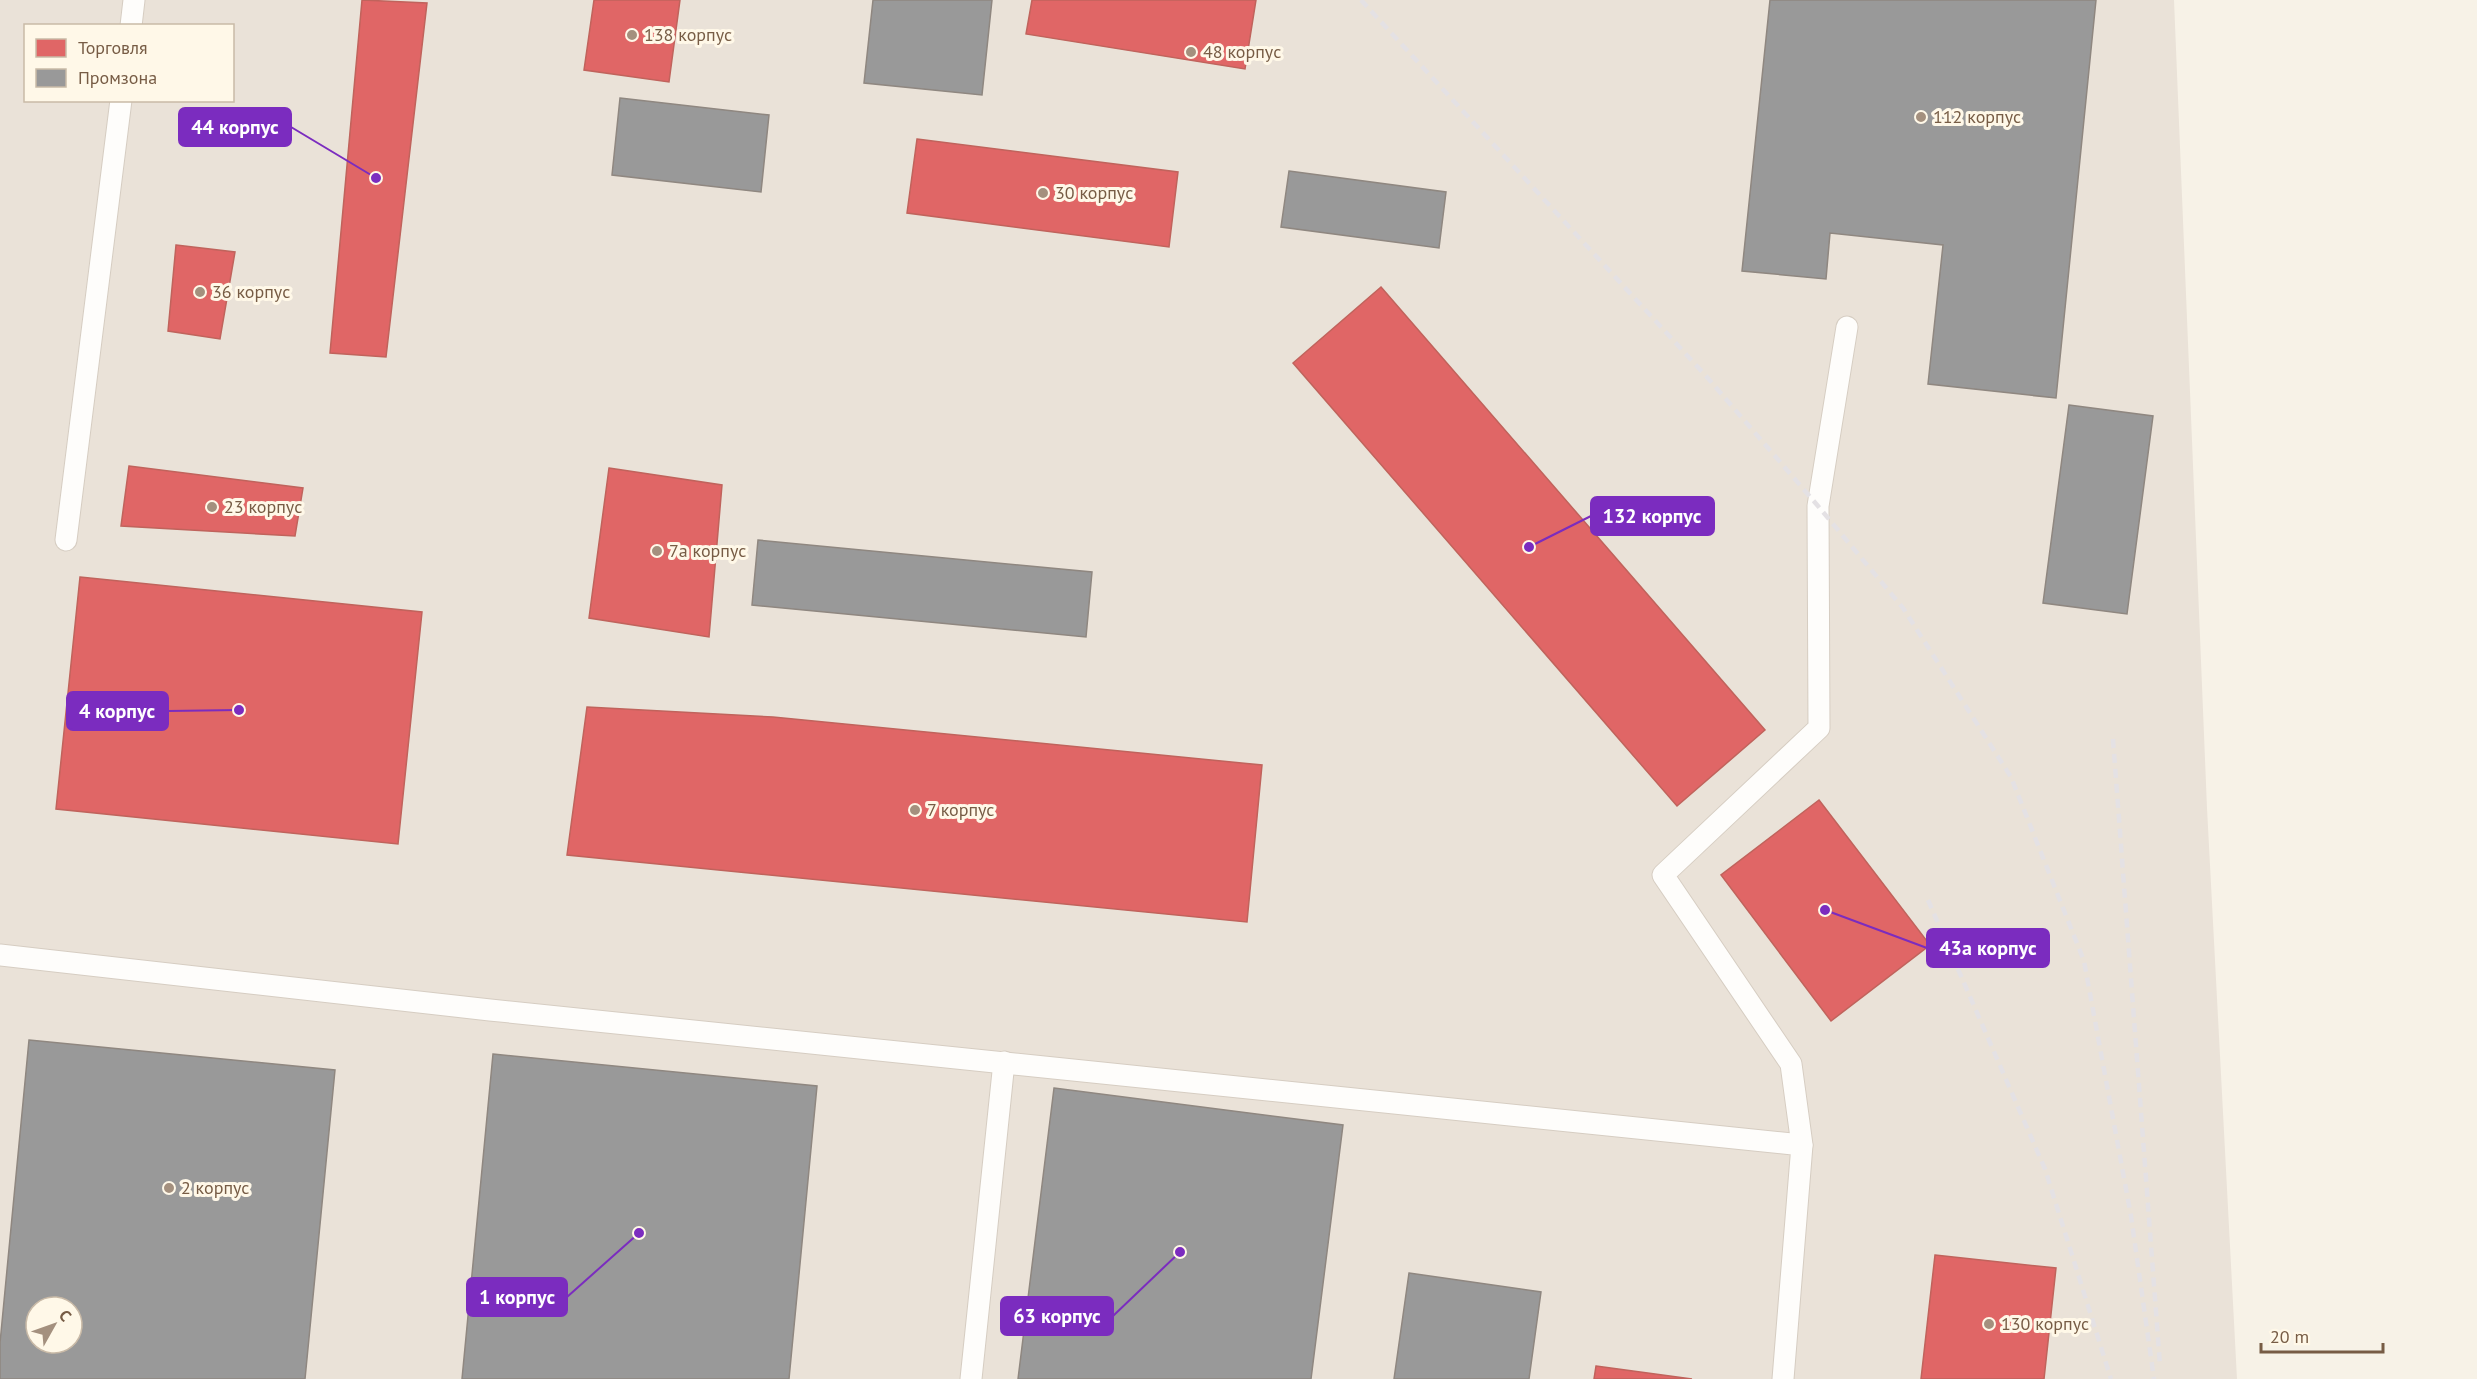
<svg xmlns="http://www.w3.org/2000/svg" width="2477" height="1379" font-family="'PT Sans',sans-serif">
  <rect width="100%" height="100%" fill="#f7f2e7"/>
  <path fill="#eae2d8" fill-rule="evenodd" d="M0,0H2174L2207,808L2237,1379H0ZM26,26H232V100H26ZM36,1307H72V1343H36Z"/>
  <g fill="#e06666" stroke="#c0635c" stroke-width="1.5">
    <path d="M362,0L427,3L386,357L330,353Z"/>
    <path d="M594,0H680L669,82L584,70Z"/>
    <path d="M1032,0H1256L1245,69L1026,34Z"/>
    <path d="M917,139L1178,172L1169,247L907,213Z"/>
    <path d="M176,245L235,252L220,339L168,331Z"/>
    <path d="M1381,287L1765,730L1677,806L1293,363Z"/>
    <path d="M129,466L303,488L295,536L121,526Z"/>
    <path d="M609,468L722,485L709,637L589,618Z"/>
    <path d="M80,577L422,612L398,844L56,809Z"/>
    <path d="M587,707L773,717L1262,765L1247,922L567,855Z"/>
    <path d="M1819,800L1930,945L1831,1021L1721,875Z"/>
    <path d="M1935,1255L2056,1268L2044,1379H1921Z"/>
    <path d="M1596,1366L1692,1379H1594Z"/>
  </g>
  <g fill="#999" stroke="#8f8780" stroke-width="1.5" fill-rule="evenodd">
    <path d="M873,0H992L982,95L864,83Z"/>
    <path d="M1770,0H2096L2056,398L1928,384L1943,245L1830,233L1826,279L1742,271Z"/>
    <path d="M620,98L769,115L761,192L612,175Z"/>
    <path d="M1289,171L1446,192L1439,248L1281,227Z"/>
    <path d="M2069,405L2153,416L2127,614L2043,603Z"/>
    <path d="M758,540L1092,572L1086,637L752,605Z"/>
    <path d="M29,1040L335,1070L305,1379H0V1343ZM36,1307H72V1343H36Z"/>
    <path d="M493,1054L817,1086L789,1379H462Z"/>
    <path d="M1054,1088L1343,1125L1311,1379H1018Z"/>
    <path d="M1409,1273L1541,1292L1529,1379H1394Z"/>
  </g>
  <g fill="none" stroke-linecap="round" stroke-linejoin="round">
    <g stroke="#d6cdc2" stroke-width="23">
      <g id="lane">
        <path d="M131,26L134,0"/>
        <path d="M66,540L121,100"/>
        <path d="M0,955L490,1010L1802,1145L1783,1379"/>
        <path d="M1802,1145L1791,1064L1663,875L1819,728L1818,506L1847,327"/>
        <path d="M971,1379L1004,1062"/>
      </g>
    </g>
    <use href="#lane" stroke="#fefdfb" stroke-width="21"/>
    <g stroke="#e4e1e4" stroke-width="4.5" stroke-dasharray="9 6" stroke-linecap="butt">
      <path d="M1361,0L1706,376L1818,506L1903,608L2011,777L2084,961L2131,1216L2154,1379"/>
      <path d="M2113,739L2160,1365"/>
      <path d="M1928,900L2045,1169L2111,1379"/>
    </g>
  </g>
  <g fill="#a4907e" stroke="#fff8e8" stroke-width="2">
    <circle cx="632" cy="35" r="6"/>
    <circle cx="1191" cy="52" r="6"/>
    <circle cx="1921" cy="117" r="6"/>
    <circle cx="1043" cy="193" r="6"/>
    <circle cx="200" cy="292" r="6"/>
    <circle cx="212" cy="507" r="6"/>
    <circle cx="657" cy="551" r="6"/>
    <circle cx="915" cy="810" r="6"/>
    <circle cx="169" cy="1188" r="6"/>
    <circle cx="1989" cy="1324" r="6"/>
  </g>
  <g text-anchor="middle" stroke-width="6" stroke-linejoin="round" paint-order="stroke">
    <g font-size="18" fill="#775c45" stroke="#fff8e8" text-anchor="start">
      <text x="644" y="41">138 корпус</text>
      <text x="1203" y="58">48 корпус</text>
      <text x="1933" y="123">112 корпус</text>
      <text x="1055" y="199">30 корпус</text>
      <text x="212" y="298">36 корпус</text>
      <text x="224" y="513">23 корпус</text>
      <text x="669" y="557">7а корпус</text>
      <text x="927" y="816">7 корпус</text>
      <text x="181" y="1194">2 корпус</text>
      <text x="2001" y="1330">130 корпус</text>
    </g>
  </g>
  <path fill="none" stroke="#7b2cbf" stroke-width="2" d="M376 178L291 127M1529 547L1591 516M239 710L168 711M1825 910L1927 948M639 1233L567 1297M1180 1252L1113 1316"/>
  <g fill="#7b2cbf" stroke="#fff8e8" stroke-width="2">
    <circle cx="376" cy="178" r="6"/>
    <circle cx="1529" cy="547" r="6"/>
    <circle cx="239" cy="710" r="6"/>
    <circle cx="1825" cy="910" r="6"/>
    <circle cx="639" cy="1233" r="6"/>
    <circle cx="1180" cy="1252" r="6"/>
  </g>
  <g fill="#7b2cbf" stroke="#7b2cbf" stroke-width="2">
    <rect x="179" y="108" width="112" height="38" rx="6"/>
    <rect x="1591" y="497" width="123" height="38" rx="6"/>
    <rect x="67" y="692" width="101" height="38" rx="6"/>
    <rect x="1927" y="929" width="122" height="38" rx="6"/>
    <rect x="467" y="1278" width="100" height="38" rx="6"/>
    <rect x="1001" y="1297" width="112" height="38" rx="6"/>
  </g>
  <g font-size="20" text-anchor="middle" font-weight="bold" fill="#fff">
    <text x="235" y="134">44 корпус</text>
    <text x="1652" y="523">132 корпус</text>
    <text x="117" y="718">4 корпус</text>
    <text x="1988" y="955">43а корпус</text>
    <text x="517" y="1304">1 корпус</text>
    <text x="1057" y="1323">63 корпус</text>
  </g>
  <rect x="24" y="24" width="210" height="78" fill="#fff8e8" stroke="#c9baa7" stroke-width="1.5"/>
  <rect x="36" y="39" width="30" height="18" fill="#e06666" stroke="#c9baa7" stroke-width="1.5"/>
  <text x="78" y="54" font-size="18" fill="#775c45">Торговля</text>
  <rect x="36" y="69" width="30" height="18" fill="#999999" stroke="#c9baa7" stroke-width="1.5"/>
  <text x="78" y="84" font-size="18" fill="#775c45">Промзона</text>
  <g transform="translate(54 1325) rotate(50)"><circle r="28" fill="#fff8e8" stroke="#c9baa7" stroke-width="1.5"/>
  <path d="M0-4.5L10 22L0 15L-10 22Z" fill="#a4907e"/>
  <text y="-9" font-size="16" font-weight="bold" text-anchor="middle" fill="#775c45">С</text>
  </g>
  <path d="M2261 1343v9h122v-9" fill="none" stroke="#775c45" stroke-width="3"/>
  <text x="2270" y="1343" font-size="18" fill="#775c45" stroke="#fff8e8" stroke-width="4.5" paint-order="stroke">20 m</text>
</svg>
